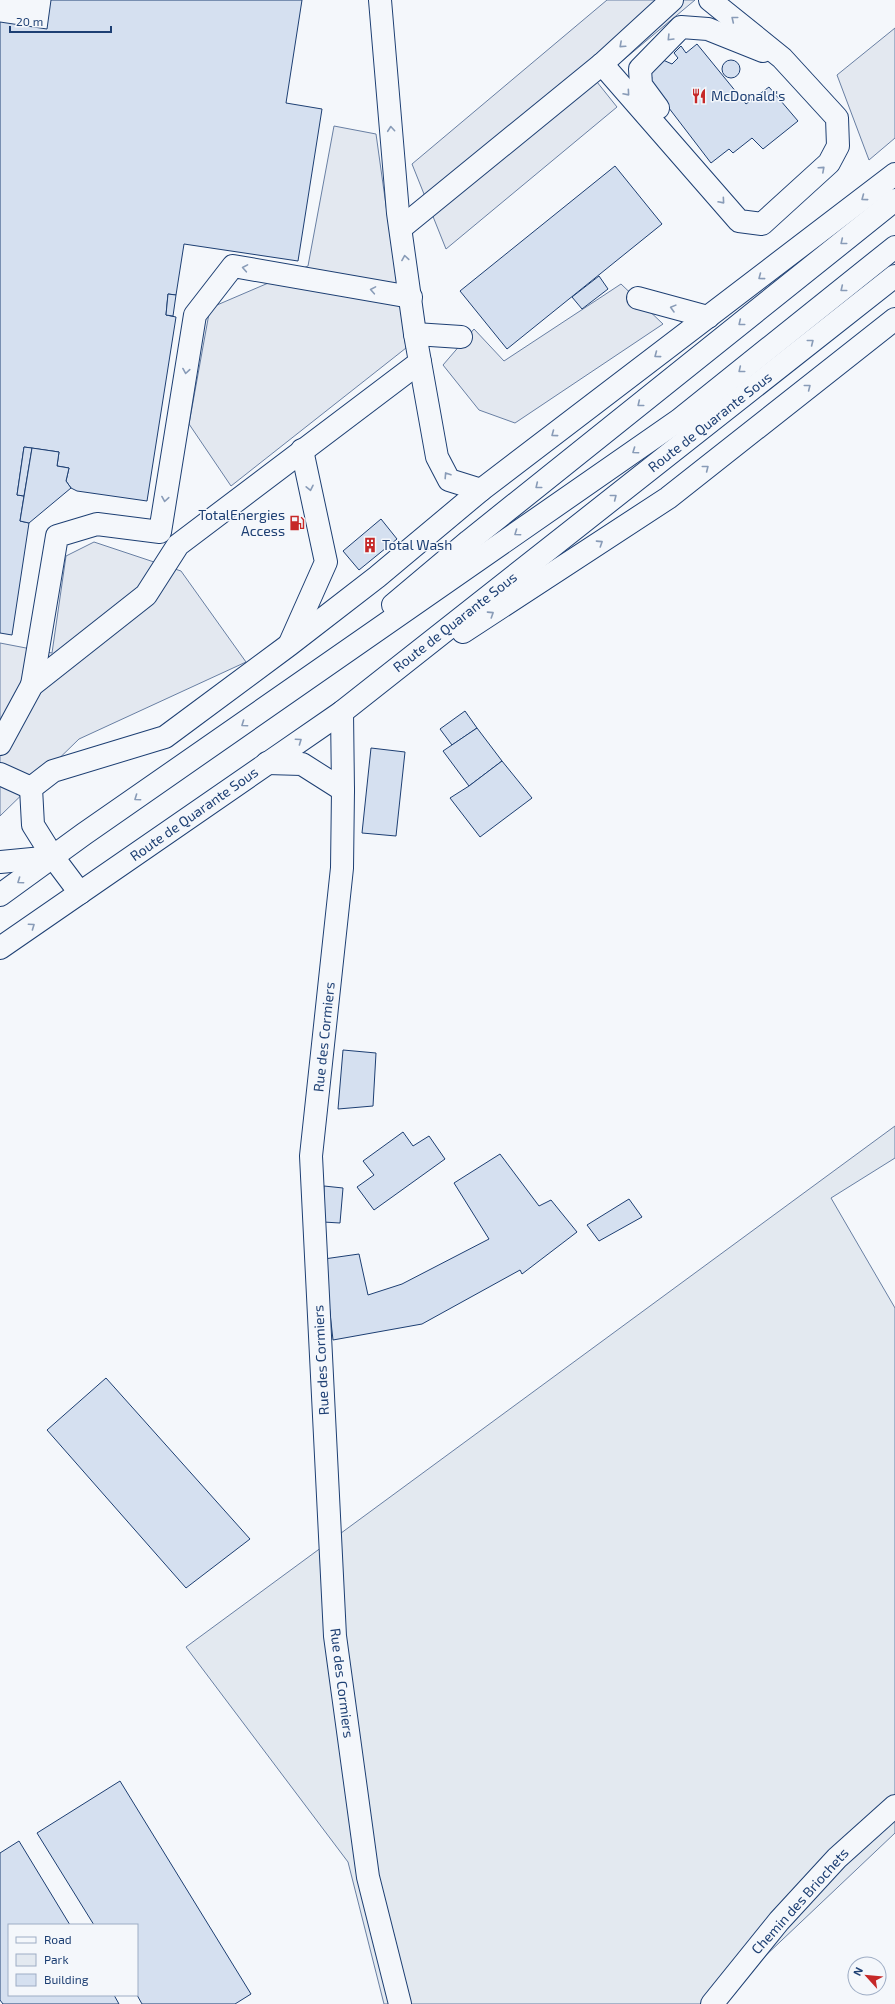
<svg xmlns="http://www.w3.org/2000/svg" width="895" height="2004" font-family="'Exo 2',sans-serif">
  <rect width="100%" height="100%" fill="#f4f7fb"/>
  <path fill="#e3e9f0" stroke="#687fa3" d="M895,1126V1158L831,1198L895,1308V1833L724,1995L717,2004H384L348,1862L186,1647Z"/>
  <g fill="#e3e8f0" stroke="#687fa3">
    <path d="M607,0H695L597,82L617,107L446,249L412,164Z"/>
    <path d="M895,28V138L869,160L837,75Z"/>
    <path d="M334,126L376,134L406,348L231,486L189,424L210,308L308,266Z"/>
    <path d="M621,284L663,324L515,423L479,410L443,365L474,329L504,361Z"/>
    <path d="M94,542L181,571L246,662L79,739L0,816V643L52,653L66,556Z"/>
  </g>
  <g fill="#d5e0f0" stroke="#1d3f73">
    <path d="M51,0H302L286,103L322,109L298,261L184,244L176,295L168,294L166,315L176,317L147,501L77,491L71,488L66,481L69,468L57,466L59,452L24,447L17,495L24,496L20,521L29,523L12,635L0,633V22L47,29Z"/>
    <path d="M697,44L746,104L769,87L798,121L763,149L752,138L733,153L729,149L711,163L649,82L652,78L649,73L663,60L672,64L678,58L674,53L681,46L686,53Z"/>
    <circle cx="731" cy="69" r="9"/>
    <path d="M615,166L662,224L507,349L460,291Z"/>
    <path d="M599,276L608,289L582,309L572,297Z"/>
    <path d="M168,294L176,295L173,316L166,315Z"/>
    <path d="M24,447L32,448L24,496L17,495Z"/>
    <path d="M32,448L59,452L57,466L69,468L66,481L71,488L29,523L20,521Z"/>
    <path d="M381,519L397,539L359,570L343,551Z"/>
    <path d="M465,711L477,728L452,745L440,729Z"/>
    <path d="M477,728L502,761L469,786L443,751Z"/>
    <path d="M371,748L405,752L396,836L362,833Z"/>
    <path d="M502,761L532,798L480,837L450,798L469,786Z"/>
    <path d="M343,1050L376,1053L373,1106L338,1109Z"/>
    <path d="M403,1132L413,1146L429,1136L445,1159L374,1210L357,1187L374,1175L363,1161Z"/>
    <path d="M500,1154L539,1206L551,1200L577,1232L522,1274L520,1270L422,1324L333,1340L324,1259L359,1254L368,1295L402,1284L489,1239L454,1183Z"/>
    <path d="M324,1186L343,1188L340,1223L323,1222Z"/>
    <path d="M629,1199L642,1217L599,1241L587,1225Z"/>
    <path d="M106,1378L250,1539L186,1588L47,1430Z"/>
    <path d="M120,1781L251,1994L235,2004H142L137,1995V1925H94L37,1833Z"/>
    <path d="M19,1841L70,1925H9V1995H114L119,2004H3L0,2000V1853Z"/>
  </g>
  <g fill="none" stroke-linecap="round" stroke-linejoin="round">
    <g stroke="#1d3f73" stroke-width="24">
      <g id="minor">
        <path d="M380,0L398,213L415,334L437,457L449,480L481,490"/>
        <path d="M602,64L739,221L762,224L829,163L838,146L837,118L782,58L710,0"/>
        <path d="M658,108L641,85L640,69L681,27L708,29L763,51"/>
        <path d="M401,228L602,64L672,0"/>
        <path d="M638,298L708,317"/>
        <path d="M415,334L461,337"/>
        <path d="M290,643L326,562L302,450"/>
        <path d="M32,685L57,536L97,524L160,532L195,315L233,266L411,297"/>
        <path d="M342,712L343,790L342,868L311,1156L335,1636L368,1877L400,2004"/>
        <path d="M0,744L32,685L146,595L178,545L420,362"/>
        <path d="M267,763L302,764L343,790"/>
        <path d="M0,774L31,788"/>
        <path d="M0,862L53,857"/>
        <path d="M80,893L53,857L33,825L31,788L53,771L165,737L289,645L377,577L481,490L895,174"/>
        <path d="M712,2004L779,1921L837,1858L895,1806"/>
      </g>
    </g>
    <g stroke="#1d3f73" stroke-width="24">
      <g id="major">
        <path d="M393,605L469,541L895,200"/>
        <path d="M463,632L668,498L895,319"/>
        <path d="M0,895L84,834L679,420L895,247"/>
        <path d="M0,948L342,712L895,276"/>
      </g>
    </g>
    <use href="#minor" stroke="#f4f7fb" stroke-width="22"/>
    <use href="#major" stroke="#f4f7fb" stroke-width="22"/>
  </g>
  <defs><path id="oneway-chevron" d="M-2-3.5L2.5 0L-2 3.5" fill="none" stroke-width="1.6" stroke-linecap="round" stroke-linejoin="round"/></defs>
  <g stroke="#889bb7">
    <use href="#oneway-chevron" transform="translate(734 19) rotate(-141)"/>
    <use href="#oneway-chevron" transform="translate(670 38) rotate(134)"/>
    <use href="#oneway-chevron" transform="translate(622 45) rotate(138)"/>
    <use href="#oneway-chevron" transform="translate(627 93) rotate(49)"/>
    <use href="#oneway-chevron" transform="translate(391 129) rotate(-95)"/>
    <use href="#oneway-chevron" transform="translate(822 169) rotate(-42)"/>
    <use href="#oneway-chevron" transform="translate(864 198) rotate(143)"/>
    <use href="#oneway-chevron" transform="translate(722 201) rotate(49)"/>
    <use href="#oneway-chevron" transform="translate(843 242) rotate(141)"/>
    <use href="#oneway-chevron" transform="translate(405 258) rotate(-99)"/>
    <use href="#oneway-chevron" transform="translate(245 268) rotate(-170)"/>
    <use href="#oneway-chevron" transform="translate(761 277) rotate(143)"/>
    <use href="#oneway-chevron" transform="translate(843 289) rotate(141)"/>
    <use href="#oneway-chevron" transform="translate(373 290) rotate(-170)"/>
    <use href="#oneway-chevron" transform="translate(673 308) rotate(-165)"/>
    <use href="#oneway-chevron" transform="translate(741 323) rotate(141)"/>
    <use href="#oneway-chevron" transform="translate(811 342) rotate(-38)"/>
    <use href="#oneway-chevron" transform="translate(657 355) rotate(143)"/>
    <use href="#oneway-chevron" transform="translate(741 370) rotate(141)"/>
    <use href="#oneway-chevron" transform="translate(186 371) rotate(99)"/>
    <use href="#oneway-chevron" transform="translate(808 387) rotate(-38)"/>
    <use href="#oneway-chevron" transform="translate(640 404) rotate(141)"/>
    <use href="#oneway-chevron" transform="translate(554 434) rotate(143)"/>
    <use href="#oneway-chevron" transform="translate(635 451) rotate(145)"/>
    <use href="#oneway-chevron" transform="translate(706 468) rotate(-38)"/>
    <use href="#oneway-chevron" transform="translate(447 475) rotate(-123)"/>
    <use href="#oneway-chevron" transform="translate(538 486) rotate(141)"/>
    <use href="#oneway-chevron" transform="translate(310 488) rotate(78)"/>
    <use href="#oneway-chevron" transform="translate(614 497) rotate(-38)"/>
    <use href="#oneway-chevron" transform="translate(165 499) rotate(99)"/>
    <use href="#oneway-chevron" transform="translate(517 533) rotate(145)"/>
    <use href="#oneway-chevron" transform="translate(600 543) rotate(-33)"/>
    <use href="#oneway-chevron" transform="translate(491 614) rotate(-33)"/>
    <use href="#oneway-chevron" transform="translate(244 724) rotate(145)"/>
    <use href="#oneway-chevron" transform="translate(299 741) rotate(-35)"/>
    <use href="#oneway-chevron" transform="translate(137 798) rotate(145)"/>
    <use href="#oneway-chevron" transform="translate(20 881) rotate(145)"/>
    <use href="#oneway-chevron" transform="translate(32 926) rotate(-35)"/>
  </g>
  <defs>
    <g id="restaurant-bare" transform="scale(1.2)"><path d="M-5-6h1v4h1v-4h1v4h1v-4h1v5L-1.5 .5V6h-2V.5L-5-1ZM5-6V6H3V1.5H1.5Q1.5-4 5-6Z" fill="#c62828" stroke="#f4f7fb" stroke-width="2.5" paint-order="stroke"/></g>
    <g id="fuel-bare" transform="scale(1.2)"><path d="M-5.5-6h7V0h2V4h1.3V-2.5L3-4.5l.8-.8L6-3V5H2.5V1h-1V6h-7ZM-4.2-4.7v3.2H.2V-4.7Z" fill="#c62828" stroke="#f4f7fb" stroke-width="2.5" paint-order="stroke"/></g>
    <g id="building-bare" transform="scale(1.2)"><path d="M-4-6H4V6H1V3H-1V6H-4ZM-2.5-4.3h1.7v1.8h-1.7ZM.8-4.3h1.7v1.8H.8ZM-2.5-1h1.7V.8h-1.7ZM.8-1h1.7V.8H.8Z" fill="#c62828" stroke="#f4f7fb" stroke-width="2.5" paint-order="stroke"/></g>
  </defs>
  <g fill-rule="evenodd">
    <use href="#restaurant-bare" x="699" y="96"/>
    <use href="#fuel-bare" x="297" y="523"/>
    <use href="#building-bare" x="370" y="545"/>
  </g>
  <g text-anchor="middle" stroke-width="3" stroke-linejoin="round" paint-order="stroke">
    <g font-size="14" fill="#1d3f73" stroke="#f4f7fb" text-anchor="start">
      <text x="711" y="101">McDonald's</text>
      <text x="285" y="520" text-anchor="end">TotalEnergies<tspan x="285" dy="16">Access</tspan></text>
      <text x="382" y="550">Total Wash</text>
    </g>
    <g font-size="14" fill="#1d3f73" stroke="#f4f7fb">
      <text transform="translate(710 422) rotate(-38)" y="5">Route de Quarante Sous</text>
      <text transform="translate(455 622) rotate(-38)" y="5">Route de Quarante Sous</text>
      <text transform="translate(194 814) rotate(-35)" y="5">Route de Quarante Sous</text>
      <text transform="translate(324 1037) rotate(-84)" y="5">Rue des Cormiers</text>
      <text transform="translate(321 1360) rotate(-93)" y="5">Rue des Cormiers</text>
      <text transform="translate(342 1683) rotate(83)" y="5">Rue des Cormiers</text>
      <text transform="translate(800 1901) rotate(-48)" y="5">Chemin des Briochets</text>
    </g>
  </g>
  <rect x="8" y="1924" width="130" height="72" fill="#f4f7fb" stroke="#9eadc5"/>
  <rect x="16" y="1937" width="20" height="6" fill="#f4f7fb" stroke="#9eadc5"/>
  <text x="44" y="1944" font-size="12" fill="#1d3f73">Road</text>
  <rect x="16" y="1954" width="20" height="12" fill="#e3e9f0" stroke="#9eadc5"/>
  <text x="44" y="1964" font-size="12" fill="#1d3f73">Park</text>
  <rect x="16" y="1974" width="20" height="12" fill="#d5e0f0" stroke="#9eadc5"/>
  <text x="44" y="1984" font-size="12" fill="#1d3f73">Building</text>
  <g transform="translate(867 1976) rotate(297)"><circle r="19" fill="#f4f7fb" stroke="#9eadc5"/>
  <path d="M0-3L7 15L0 10L-7 15Z" fill="#c62828"/>
  <text y="-6" font-size="11" font-weight="bold" text-anchor="middle" fill="#1d3f73">N</text>
  </g>
  <path d="M10 26v6h101v-6" fill="none" stroke="#1d3f73" stroke-width="2"/>
  <text x="16" y="26" font-size="12" fill="#1d3f73" stroke="#f4f7fb" stroke-width="3" paint-order="stroke">20 m</text>
</svg>
